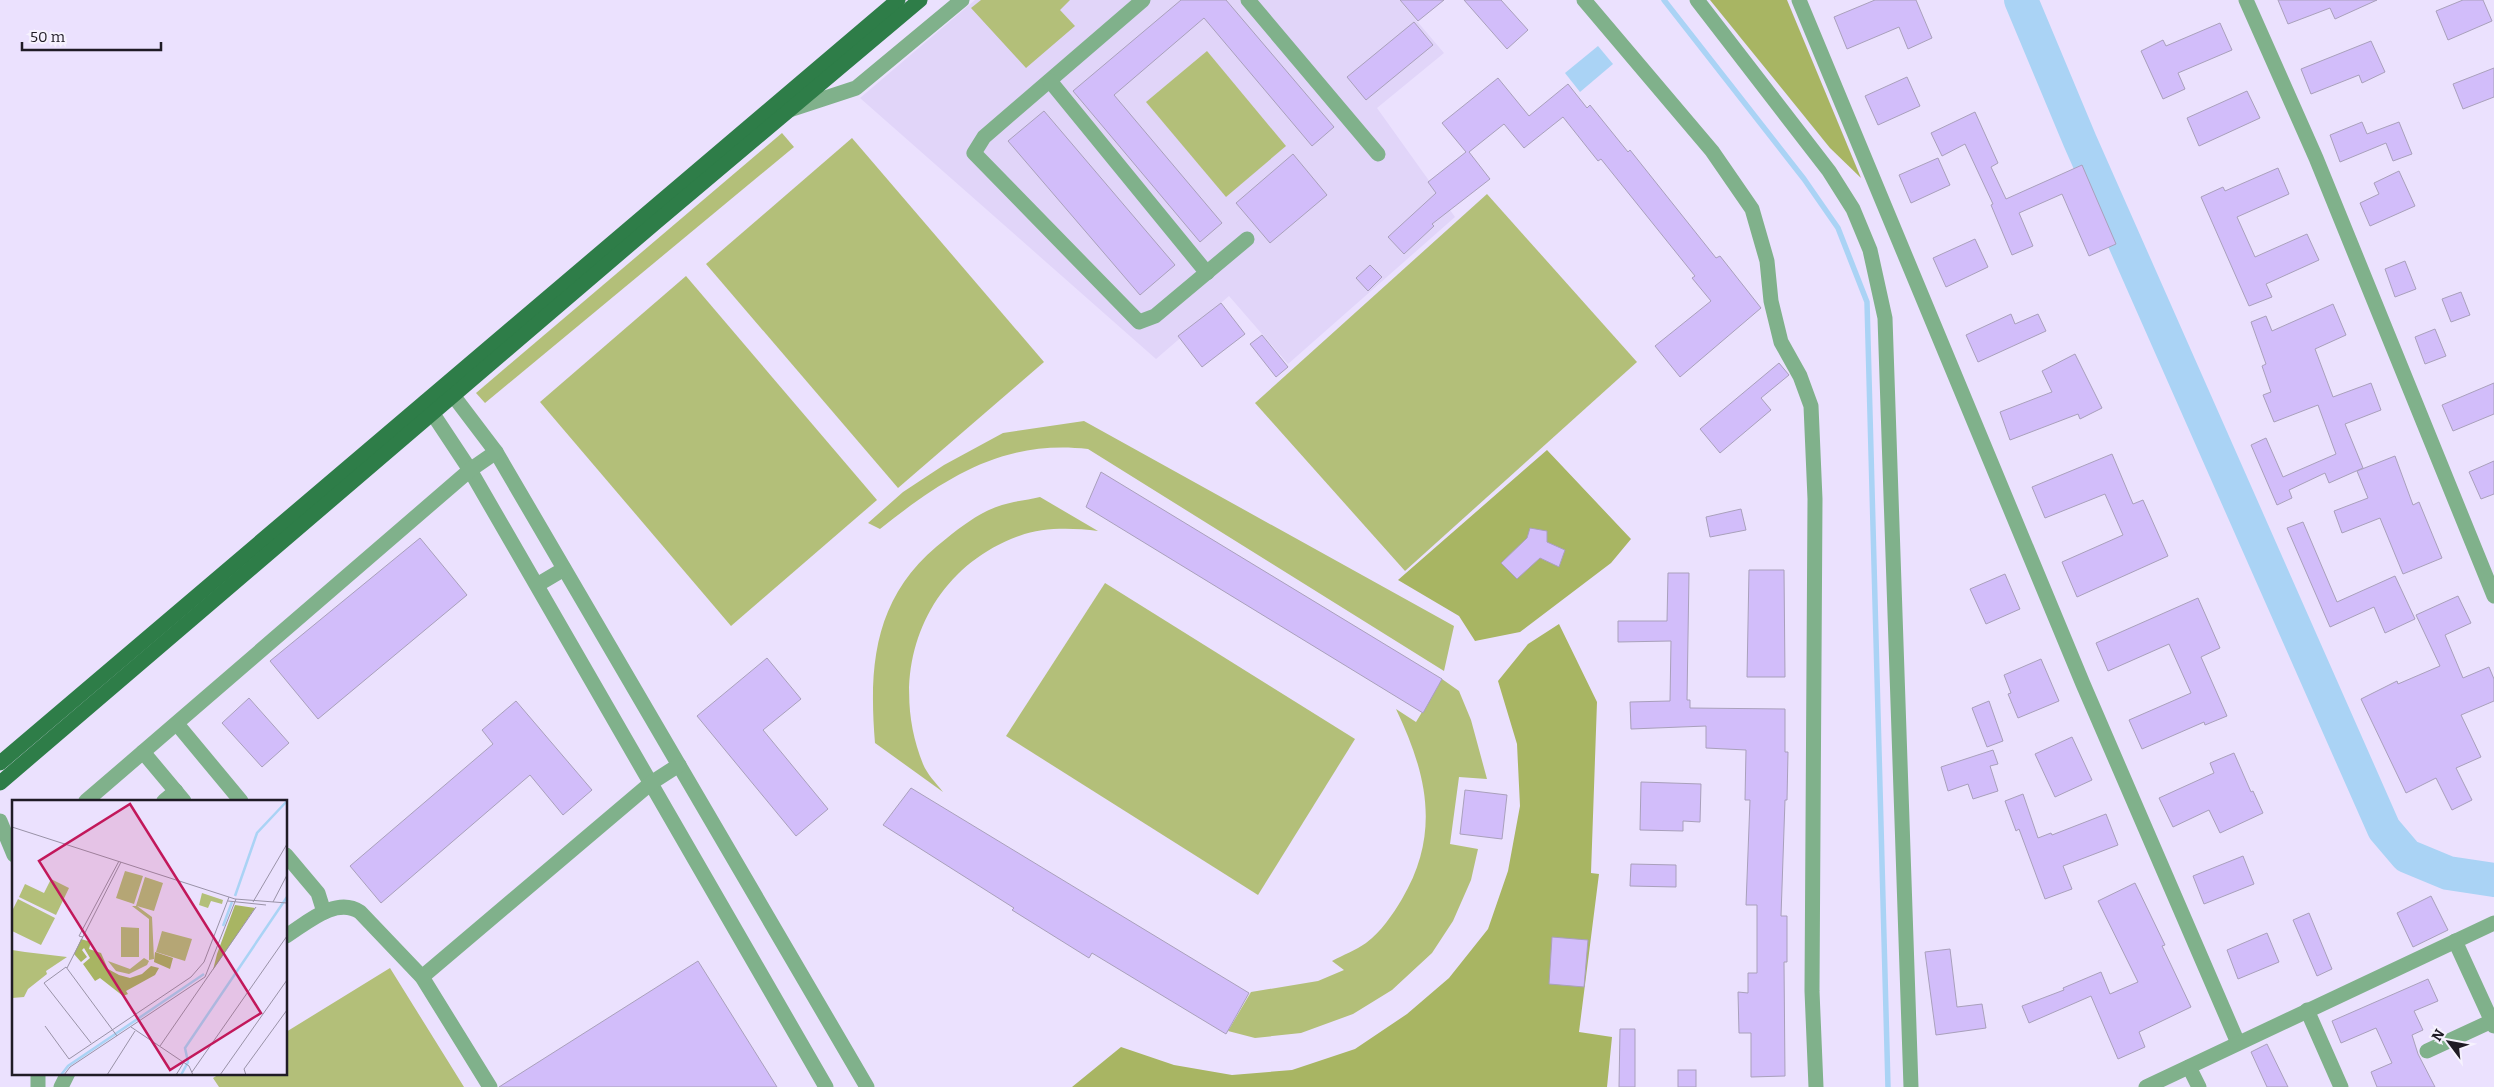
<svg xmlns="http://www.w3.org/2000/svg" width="2494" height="1087" font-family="Bitter,serif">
  <rect width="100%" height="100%" fill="#ebe1fe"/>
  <path fill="#e1d5f9" d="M975,0H1399L1444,53L1377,108L1455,217L1288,364L1229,296L1156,359L860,98Z"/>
  <g fill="#b3bf79">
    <path d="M981,0H1070L1060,10L1075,26L1026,68L971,8Z"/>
    <path d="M1207,51L1286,146L1226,197L1146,102Z"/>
    <path d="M782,133L794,147L485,403L476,393Z"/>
    <path d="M852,138L1044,362L898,488L706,264Z"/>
    <path d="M1487,194L1637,362L1405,571L1255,403Z"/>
    <path d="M686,276L877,500L731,626L540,402Z"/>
    <path d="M1084,421L1454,626L1444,671L1088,449C1003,439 943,479 880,529L868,523L903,492L944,465L1003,433Z"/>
    <path d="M1040,497L1098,531C1072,528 1044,527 1019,536C925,570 886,672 923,764C927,774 936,783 943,792L875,743C868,659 876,592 947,538C963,525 982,511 1002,505C1014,501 1028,500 1040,497Z"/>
    <path d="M1105,583L1355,739L1258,895L1006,736Z"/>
    <path d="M1442,679L1459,691L1471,720L1487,779L1459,777L1450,844L1478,849L1471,880L1453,921L1432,953L1392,990L1353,1014L1301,1033L1255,1038L1228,1031L1251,992L1318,981L1344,970L1332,961C1343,955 1356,950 1366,943C1381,932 1393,914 1402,899C1441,833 1427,774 1396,709L1416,722Z"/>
    <path d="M390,968L464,1087H219L213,1078L221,1073H286V1032Z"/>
  </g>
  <g fill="#a8b563">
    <path d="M1710,0H1787L1861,178L1830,148Z"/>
    <path d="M1547,450L1631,539L1611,563L1520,632L1475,641L1459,616L1398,580Z"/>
    <path d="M1559,624L1597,702L1591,873L1599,874L1579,1032L1612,1037L1607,1087H1072L1121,1047L1174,1065L1232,1075L1292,1070L1355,1049L1407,1014L1449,978L1488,929L1508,871L1520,806L1517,744L1498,681L1528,644Z"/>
  </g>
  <path fill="#aad3f5" d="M1598,46L1613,64L1580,92L1565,73Z"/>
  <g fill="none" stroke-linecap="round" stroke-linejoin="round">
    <path stroke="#aad3f5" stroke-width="5.5" d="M1664,0L1804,179L1838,228L1867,302L1888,1087"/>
    <path stroke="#aad3f5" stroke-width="34" d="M2021,0L2080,141L2384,829L2407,856L2448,873L2494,880"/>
  </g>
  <g fill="#d2bdfa" stroke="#a9a0bb">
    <path d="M1181,0H1226L1334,127L1312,146L1204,18L1114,95L1222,223L1200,242L1073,91Z"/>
    <path d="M1400,0H1444L1418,21Z"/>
    <path d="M1464,0H1501L1528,30L1507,49Z"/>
    <path d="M1875,0H1916L1932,38L1908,49L1899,27L1847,49L1834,17Z"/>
    <path d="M2278,0H2377L2335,19L2330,8L2288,24Z"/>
    <path d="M2463,0H2483L2492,21L2448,40L2436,11Z"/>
    <path d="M1414,22L1433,45L1366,100L1347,77Z"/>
    <path d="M2220,23L2232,50L2178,73L2185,89L2163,99L2141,51L2163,40L2166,46Z"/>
    <path d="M2371,41L2385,72L2362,83L2359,75L2311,94L2301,69Z"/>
    <path d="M2494,68V97L2463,109L2453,84Z"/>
    <path d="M1907,77L1920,106L1878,125L1865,96Z"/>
    <path d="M1498,78L1529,116L1568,84L1587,108L1590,105L1628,152L1630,150L1716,258L1720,256L1761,308L1680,377L1655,346L1711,301L1692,278L1695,276L1601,159L1598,161L1563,117L1524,148L1504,124L1469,152L1490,179L1432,224L1434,226L1404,254L1388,237L1436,193L1428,182L1466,152L1442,123Z"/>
    <path d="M2247,91L2260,118L2199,146L2187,118Z"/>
    <path d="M1044,111L1175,265L1140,295L1008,141Z"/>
    <path d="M1975,112L1998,163L1991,167L2006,199L2082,165L2116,244L2089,256L2062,194L2019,213L2033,246L2012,255L1991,205L1993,204L1965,144L1942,156L1931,133Z"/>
    <path d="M2362,122L2367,134L2399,122L2412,154L2393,161L2386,143L2340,162L2330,135Z"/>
    <path d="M1293,154L1327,195L1270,243L1236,203Z"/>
    <path d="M1938,158L1950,185L1911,203L1899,175Z"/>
    <path d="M2278,168L2289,194L2237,217L2255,257L2307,234L2319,260L2266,284L2272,297L2249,306L2201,197L2223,187L2225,191Z"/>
    <path d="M2399,171L2415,206L2370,226L2360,203L2379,194L2374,183Z"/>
    <path d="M1975,239L1988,267L1946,287L1933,258Z"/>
    <path d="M2405,261L2416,289L2395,297L2385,269Z"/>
    <path d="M1370,265L1382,277L1368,291L1356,278Z"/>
    <path d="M2461,292L2470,315L2451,322L2442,299Z"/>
    <path d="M1221,303L1245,334L1202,367L1178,336Z"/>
    <path d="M2333,304L2346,335L2315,349L2333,397L2371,383L2381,410L2345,424L2363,468L2329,483L2325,473L2289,490L2292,498L2277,505L2251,445L2266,438L2283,477L2336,454L2318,405L2274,422L2263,395L2271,392L2262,366L2266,364L2251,322L2266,316L2272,331Z"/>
    <path d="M2011,314L2015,324L2038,314L2046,331L1978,362L1966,335Z"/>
    <path d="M2435,329L2446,356L2425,364L2415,337Z"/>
    <path d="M1262,335L1288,367L1276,377L1250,344Z"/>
    <path d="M2075,354L2102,408L2080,419L2078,414L2010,440L2000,412L2052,392L2042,371Z"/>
    <path d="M1779,363L1789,375L1761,398L1771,410L1720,453L1700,429Z"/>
    <path d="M2494,383V414L2453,431L2442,405Z"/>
    <path d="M2112,454L2133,504L2143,500L2168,556L2077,597L2062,562L2123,535L2105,494L2045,518L2032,487Z"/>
    <path d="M2395,456L2413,505L2419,502L2442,558L2403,574L2380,518L2342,533L2334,511L2368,498L2357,471Z"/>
    <path d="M2494,461V494L2481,499L2469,472Z"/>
    <path d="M1101,472L1442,679L1423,713L1086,507Z"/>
    <path d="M1741,509L1746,530L1710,537L1706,517Z"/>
    <path d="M2303,522L2337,602L2395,576L2415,619L2385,633L2374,607L2330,627L2287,528Z"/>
    <path d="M1530,528L1547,531V542L1565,550L1559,567L1540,558L1517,579L1501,563L1527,538Z"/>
    <path d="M420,538L467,595L318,719L270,661Z"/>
    <path d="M1749,570H1784L1785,677H1747Z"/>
    <path d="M1668,573H1689L1687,700H1690V708L1785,709V752H1788L1787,800H1785L1781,916H1787V962H1784L1785,1076L1751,1077V1033H1739L1738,992L1748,993V973H1757V905H1746L1750,800H1745L1746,750L1706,748V726L1631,729L1630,702L1670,701L1671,641L1618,642V621H1667Z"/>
    <path d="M2005,574L2020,609L1986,624L1970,589Z"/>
    <path d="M2458,596L2471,623L2445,635L2463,678L2489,667L2494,679V701L2461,715L2481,757L2456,768L2472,800L2452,810L2436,778L2406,793L2361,699L2397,681L2398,684L2440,666L2416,615Z"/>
    <path d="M2198,598L2220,648L2201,657L2227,716L2205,725L2204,722L2142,749L2129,720L2191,693L2169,644L2108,671L2096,643Z"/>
    <path d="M767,658L801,699L763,730L828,809L796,836L697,716Z"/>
    <path d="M2041,659L2059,701L2018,718L2008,694L2011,693L2004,675Z"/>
    <path d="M249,698L289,743L262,767L222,723Z"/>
    <path d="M516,701L592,790L563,815L530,775L381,903L350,866L493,744L482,730Z"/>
    <path d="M1989,701L2003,741L1987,747L1972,708Z"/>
    <path d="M2072,737L2092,780L2055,797L2035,754Z"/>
    <path d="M1993,750L1998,764L1990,766L1998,791L1973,799L1968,784L1948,791L1941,767Z"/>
    <path d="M2234,753L2251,792L2253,791L2263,813L2220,833L2209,810L2173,827L2159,798L2214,773L2210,763Z"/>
    <path d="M1641,782L1701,784L1700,822L1683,821V831L1640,830Z"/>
    <path d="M911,788L1249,993L1226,1034L1092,953L1089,958L1012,910L1014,908L883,825Z"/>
    <path d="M1465,790L1507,795L1502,839L1460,834Z"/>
    <path d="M2023,794L2038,838L2051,833L2052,835L2106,814L2118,845L2063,866L2072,889L2045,899L2019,829L2016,831L2005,801Z"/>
    <path d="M2243,856L2254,884L2204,904L2193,876Z"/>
    <path d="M1631,864L1676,865V887L1630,886Z"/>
    <path d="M2135,883L2165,945L2162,946L2191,1007L2139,1032L2145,1047L2118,1059L2091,996L2029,1023L2022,1006L2064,990L2063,988L2101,972L2110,994L2138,982L2098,901Z"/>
    <path d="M2431,896L2448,930L2413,947L2397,913Z"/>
    <path d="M2309,913L2332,969L2317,976L2293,920Z"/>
    <path d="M2267,933L2279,962L2238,979L2227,950Z"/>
    <path d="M1552,937L1588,940L1584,987L1549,984Z"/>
    <path d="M1950,949L1957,1007L1982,1004L1986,1028L1936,1035L1925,952Z"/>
    <path d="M698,961L777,1087H499Z"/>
    <path d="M2428,979L2438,1001L2414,1011L2423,1030L2412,1035L2418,1054L2435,1087H2377L2371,1072L2392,1063L2376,1028L2341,1043L2332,1021Z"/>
    <path d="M1620,1029H1635V1087H1619Z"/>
    <path d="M2267,1044L2288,1087H2267L2251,1052Z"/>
    <rect x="1678" y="1070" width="18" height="17"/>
  </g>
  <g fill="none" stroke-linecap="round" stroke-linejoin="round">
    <g stroke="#80b18b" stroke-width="15">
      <path d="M1143,0L984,137L974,153L1139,322L1155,316L1247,239"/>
      <path d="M1248,0L1378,154"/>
      <path d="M1584,0L1712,151L1752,209L1767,261L1771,301L1781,342L1800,376L1811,406L1815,499L1812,991L1816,1087"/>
      <path d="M1697,0L1829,171L1853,209L1870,250L1885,318L1911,1087"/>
      <path d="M1799,0L2083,684L2238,1043"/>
      <path d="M2246,0L2316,158L2494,596"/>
      <path d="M1050,81L1207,273"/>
      <path d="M789,110L856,88L962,0"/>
      <path d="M446,386L496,452L867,1087"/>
      <path d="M425,402L470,470L826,1087"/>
      <path d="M537,585L564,569"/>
      <path d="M177,724L241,801"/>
      <path d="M143,752L470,470L496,452"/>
      <path d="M86,801L143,752L184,801"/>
      <path d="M164,801L176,791"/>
      <path d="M0,821L14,855"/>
      <path d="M286,855L318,893L324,912"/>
      <path d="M286,936C307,923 336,896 360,912L422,977L490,1087"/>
      <path d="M2455,941L2494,1026"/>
      <path d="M422,977L651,783L679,765"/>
      <path d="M2307,1010L2341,1087"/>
      <path d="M2427,1051L2492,1021"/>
      <path d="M2189,1067L2199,1087"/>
      <path d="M38,1073V1087"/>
      <path d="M61,1087L68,1073"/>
      <path d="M2146,1087L2494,923"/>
    </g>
    <g stroke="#2e7d48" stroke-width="15">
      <path d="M0,763L898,0"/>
      <path d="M0,783L655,223L920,0"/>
    </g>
  </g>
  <g transform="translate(12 800)">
    <rect width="275" height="275" fill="#ebe1fe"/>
    <path d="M113,71L131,76L122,104L104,98ZM133,77L151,83L142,111L125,106L140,117L142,159L137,160V119L120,106H124ZM39,79L57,88L44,115L7,97L13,84L32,93ZM190,93L211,100L210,104L199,101L196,108L187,105ZM6,99L43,118L29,145L0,131V111ZM109,127L127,128V157H109ZM150,131L180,139L173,161L144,152ZM0,150L13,152L55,157L34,171L35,174L16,189L12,197L0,198ZM132,158L137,161L135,165L117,174L104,171L96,161L118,169Z" fill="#b3bf79"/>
    <path d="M223,105L243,108L201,170L205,154ZM69,139L79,142L77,149L89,153L96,169L107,175L118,178L130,174L139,166L147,168L143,175L114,191L116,194L111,196L88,178L83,181L71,164L78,158L72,148L70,150L75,157L69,162L62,154ZM143,152L161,158L158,169L142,162Z" fill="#a8b563"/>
    <path fill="none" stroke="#aad3f5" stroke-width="2.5" d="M223,96L245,33L275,1M211,126L220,102M49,275L56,266L192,174M169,275L176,262L173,248L275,97"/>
    <path fill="none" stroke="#9992a7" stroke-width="1" d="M0,27L223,99L275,103M216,101L254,105M241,102L275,44M261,102L275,75M71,137L67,136L107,61M55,168L109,62M33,226L57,259L179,177L192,162L217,97M119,227L177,266L181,275M79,243L32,183L54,167L105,236M148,246L244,107M180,272L275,136M52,275L58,267L193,177L224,99M95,275L123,231M164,275L172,262M208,275L275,180M234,275L232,269L275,210"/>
    <path fill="#c2185b" fill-opacity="0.15" stroke="#c2185b" stroke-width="2.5" d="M118,4L249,213L158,270L27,61Z"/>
    <rect width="275" height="275" fill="none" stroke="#1f1b25" stroke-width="2.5"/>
  </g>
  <g transform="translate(2449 1042) rotate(302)" stroke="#f6f2fe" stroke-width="4" paint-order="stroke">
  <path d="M0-4L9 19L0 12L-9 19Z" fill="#1f1b25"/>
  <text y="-8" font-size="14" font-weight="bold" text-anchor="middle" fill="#1f1b25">N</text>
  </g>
  <path d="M22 42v8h139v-8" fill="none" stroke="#1f1b25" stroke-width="2.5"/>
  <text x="30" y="42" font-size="15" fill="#1f1b25" stroke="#f6f2fe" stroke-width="4" paint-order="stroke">50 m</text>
</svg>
